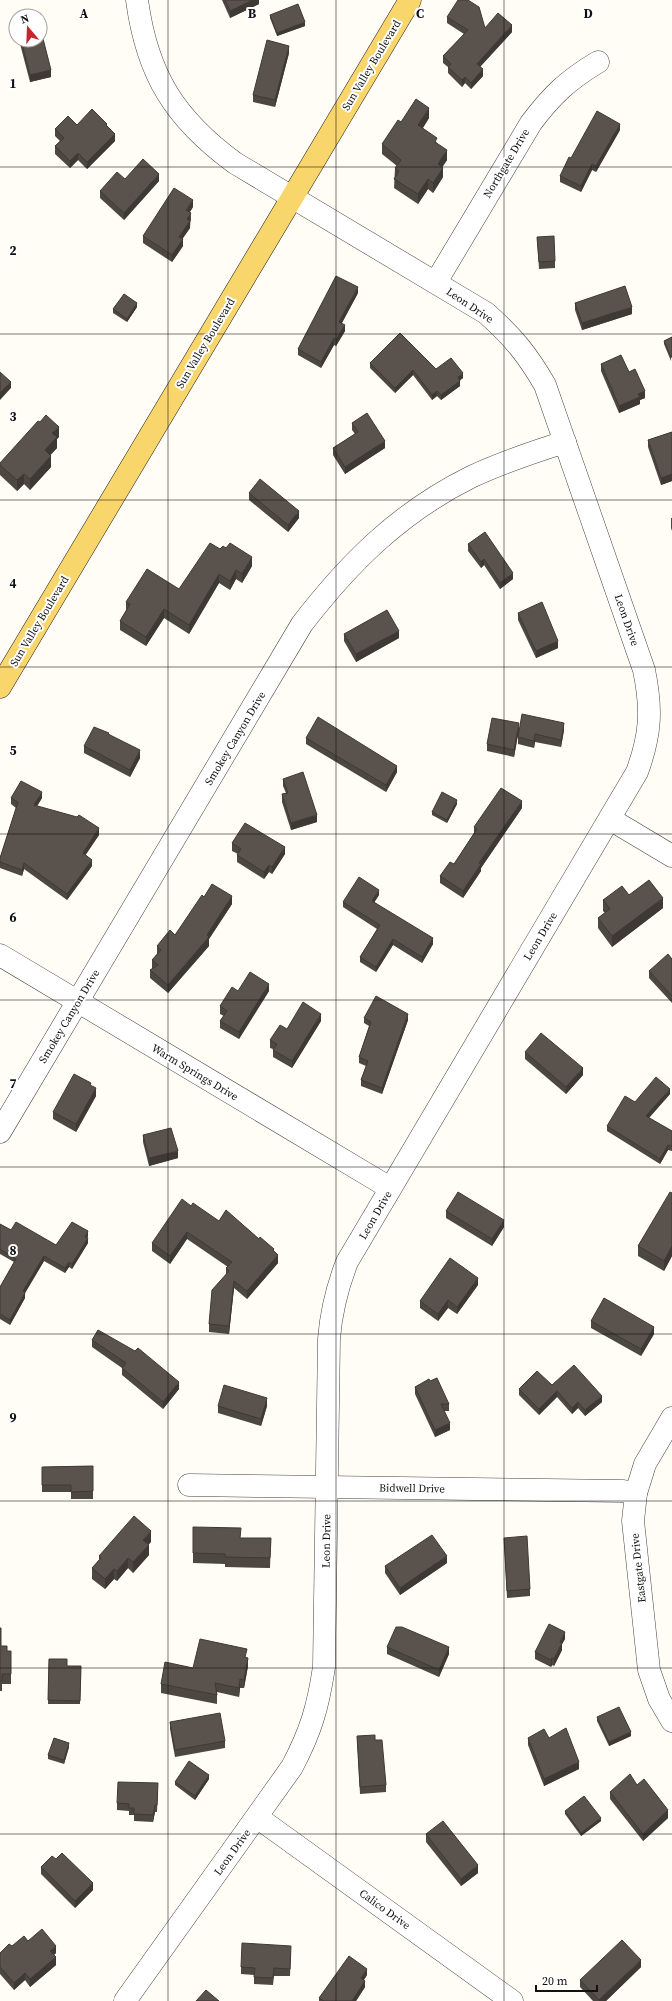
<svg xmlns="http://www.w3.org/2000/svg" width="672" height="2001" font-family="'Source Serif 4',serif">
  <rect width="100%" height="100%" fill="#fffdf5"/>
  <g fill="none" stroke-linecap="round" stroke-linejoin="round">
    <g stroke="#444" stroke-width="23">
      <g id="minor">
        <path d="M436,282L531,123C552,95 568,80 598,62"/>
        <path d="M610,819L672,856"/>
        <path d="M0,955L390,1188"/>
        <path d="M0,1132L302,624C349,563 400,512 471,477C501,463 533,452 565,442"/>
        <path d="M672,1418L645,1464L636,1493L633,1521L649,1670L659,1699L672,1721"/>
        <path d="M189,1485L622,1491L636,1493"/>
        <path d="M257,1817L512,2001"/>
        <path d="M125,2001L292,1767C311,1731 318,1707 324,1667L329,1339C331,1312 337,1288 347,1262L637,772C651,734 652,709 644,670L545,385C527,354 513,337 486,313L235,163C175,119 147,75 137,0"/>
      </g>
    </g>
    <g stroke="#222" stroke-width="23">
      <path id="major" d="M0,687L410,0"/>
    </g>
    <use href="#minor" stroke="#fff" stroke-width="22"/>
    <use href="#major" stroke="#f9d66b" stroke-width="22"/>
  </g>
  <g fill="#4d4742">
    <path d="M222,0H259V4L230,18Z"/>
    <path d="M270,15L305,26L277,36L270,18Z"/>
    <path d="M447,17L485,28L512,32L480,67L483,76L471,89L465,83L462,87L448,73V67L443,63V56L464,34L447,23Z"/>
    <path d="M19,40H40L51,77L30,82Z"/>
    <path d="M289,53L275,107L253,102V95Z"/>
    <path d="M429,118L423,128L437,143L447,160L442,167L443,177L433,193L428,189L418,204L394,188L395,168L397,166L382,154V144L401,122Z"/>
    <path d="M77,125L107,126L115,141L87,169L78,160L70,168L55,154V146L60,141L55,136V129Z"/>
    <path d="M620,130L596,172L592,170L581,192L560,182V176L571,158Z"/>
    <path d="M125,179L159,181L124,220L100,198V191Z"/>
    <path d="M193,207L190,212L191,220L190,222V228L182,239L183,246L172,262L143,243V236Z"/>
    <path d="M537,237L555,261V268L539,269Z"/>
    <path d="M358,293L342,323L345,331L336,346L334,345L321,368L298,355V349Z"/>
    <path d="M575,303L632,314L582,330L575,310Z"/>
    <path d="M137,307L127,322L113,313V309Z"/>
    <path d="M672,337L671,361L664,344V341Z"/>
    <path d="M370,363L436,369L463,378L460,380V386L441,400L437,396L432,400L413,375L395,393L370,368Z"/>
    <path d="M601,364L629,372L645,398L640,400V404L619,413L601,371Z"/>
    <path d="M352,423L385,448L345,474L333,455V448L355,434L352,430Z"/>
    <path d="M672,432V481L661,485L648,447V440Z"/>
    <path d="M59,437L57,439V448L50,455L51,467L30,490L24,484L17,491L0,475V463Z"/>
    <path d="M249,493L299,518L288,532L249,500Z"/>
    <path d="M671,518H672V531L671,528Z"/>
    <path d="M468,544L513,579L500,589L484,565L481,568L468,551Z"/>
    <path d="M220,549L252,566L242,583L236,579L230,590L219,583L189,634L164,618L146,646L120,630V621L126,611V602L179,589Z"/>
    <path d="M518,613L558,648L536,658L518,620Z"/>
    <path d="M344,634L399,638L356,662L344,641Z"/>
    <path d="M519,730H564L561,747L535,742L534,748L518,744V734L514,757L487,751V744Z"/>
    <path d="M109,734L140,758L130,777L84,753V746Z"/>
    <path d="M306,738L397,772L386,792L306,744Z"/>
    <path d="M283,779L317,822L291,830L282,802V794L286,793L283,786Z"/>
    <path d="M11,798H42L37,806L99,835L85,855L92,866L67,900L24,869L22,876L0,868V858L16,808L11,804Z"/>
    <path d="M457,804L447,823L432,815V812Z"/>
    <path d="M522,808L481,868V871L463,898L440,883V876L454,864L474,833V827Z"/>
    <path d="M232,843L285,854L272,874L269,872L264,879L237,862V855L238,854L232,851Z"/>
    <path d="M379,895L374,902L433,944L422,963L393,945L376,972L360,962V957L377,929L343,907V902Z"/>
    <path d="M629,895L663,908L612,947L598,928V918L605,913L603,911V900Z"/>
    <path d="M204,897L232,904L209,939V946L168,993L150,978V970L152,969V960L157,954V946L175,935Z"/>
    <path d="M672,959V1003L649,978V971Z"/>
    <path d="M238,991H269L239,1039L220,1028V1021L224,1016L220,1014V1006Z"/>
    <path d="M364,1018L408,1020L382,1094L361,1086V1080L366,1066L359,1063V1057L369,1026L364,1023Z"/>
    <path d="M321,1021L292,1068L273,1057V1049L270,1048V1040L287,1029Z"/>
    <path d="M525,1052L583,1075L566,1094L525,1059Z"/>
    <path d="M91,1086L96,1096L76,1132L53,1119V1112Z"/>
    <path d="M670,1094L649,1118L672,1131V1151L668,1150L660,1164L607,1131V1126L635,1102Z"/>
    <path d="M143,1135L178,1158L149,1166L143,1142Z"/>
    <path d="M672,1193V1256L664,1271L638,1256V1246Z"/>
    <path d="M191,1206L274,1251L278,1263L247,1299L234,1288L229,1334L209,1332V1324L226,1274V1268L228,1267L187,1239L170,1264L152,1251V1243Z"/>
    <path d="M446,1211L504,1227L492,1246L446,1218Z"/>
    <path d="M0,1224L11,1230L56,1245L88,1236L87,1238L88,1243L72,1269L69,1267L65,1273L44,1261L25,1293V1298L10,1325L0,1319V1287L14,1262L0,1254Z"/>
    <path d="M478,1285L457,1314L448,1308L438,1321L420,1308V1301Z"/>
    <path d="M591,1321L654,1334L641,1356L591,1328Z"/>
    <path d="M92,1340L179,1389L163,1409L122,1375V1368L92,1347Z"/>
    <path d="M430,1381L449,1404V1411H444L450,1430L435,1437L415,1394V1387Z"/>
    <path d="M552,1385L602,1402L585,1416L578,1408L572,1414L557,1397L539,1415L519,1395V1389Z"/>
    <path d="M218,1406H267L261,1426L218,1413Z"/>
    <path d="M93,1466V1499H71V1492H42V1467Z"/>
    <path d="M193,1527L241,1538H271L270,1568L225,1567V1564L193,1563Z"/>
    <path d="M504,1538L530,1589V1596L507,1598Z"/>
    <path d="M151,1542L148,1545L149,1555L133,1573L128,1568L117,1581L114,1579L105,1589L92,1579V1568L99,1560V1556Z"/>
    <path d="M447,1563L400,1595L385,1573V1566Z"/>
    <path d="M0,1628L1,1646L7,1651H11V1684H2V1691H0Z"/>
    <path d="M565,1639L562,1644V1650L554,1666L552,1665L551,1667L535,1659V1652Z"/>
    <path d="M387,1647L449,1654L439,1677L387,1654Z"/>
    <path d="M247,1657L248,1666L244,1688H240L239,1697L217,1692V1704L161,1693V1684L193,1668Z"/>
    <path d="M49,1659L67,1666H81L80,1704H48Z"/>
    <path d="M597,1717L631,1736L609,1746L597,1721Z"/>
    <path d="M170,1722L225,1741V1748L175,1757L170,1729Z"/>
    <path d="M357,1736L375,1740L386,1785V1792L360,1794Z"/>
    <path d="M528,1738H549L579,1769L544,1786L528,1745Z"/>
    <path d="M69,1747L64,1764L48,1759V1755Z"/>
    <path d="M209,1779L195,1800L175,1785V1782Z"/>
    <path d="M637,1785L668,1818L643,1841L610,1799V1792Z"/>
    <path d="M158,1791L157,1812H155L153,1822L134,1821V1815H129V1811L117,1810V1803Z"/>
    <path d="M565,1811L601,1821L581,1836L565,1814Z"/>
    <path d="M426,1834L478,1873L461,1886L426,1842Z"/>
    <path d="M41,1867L93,1890L75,1908L41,1874Z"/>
    <path d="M28,1941L56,1953L54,1955L56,1965L30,1987L25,1980L14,1990L0,1974V1953L12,1946Z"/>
    <path d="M291,1953L290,1976H274L273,1985L254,1984V1975L241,1974V1967Z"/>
    <path d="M641,1967L606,2001H593L580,1987V1980Z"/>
    <path d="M367,1975L364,1980L365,1987L356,2001H319V1998Z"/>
  </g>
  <g fill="#3f3936">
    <path d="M253,0H259V4L230,18V11Z"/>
    <path d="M305,22V26L277,36V33Z"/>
    <path d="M512,25V32L477,70V64Z"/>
    <path d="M289,46V53L275,107V100Z"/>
    <path d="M483,69V76L471,89V83Z"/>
    <path d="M51,70V77L30,82V75Z"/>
    <path d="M465,77V83L462,87V80Z"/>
    <path d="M429,108V118L418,135V125Z"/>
    <path d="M620,124V130L596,172V166Z"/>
    <path d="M115,134V141L87,169V162Z"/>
    <path d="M447,150V160L438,174V164Z"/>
    <path d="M78,153V160L70,168V161Z"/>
    <path d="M592,164V170L581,192V186Z"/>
    <path d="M443,168V177L433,193V183Z"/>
    <path d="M159,174V181L124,220V213Z"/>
    <path d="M428,179V189L418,204V194Z"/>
    <path d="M193,200V207L186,217V210Z"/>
    <path d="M191,213L190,228L179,244V237L187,219Z"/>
    <path d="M183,239V246L172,262V255Z"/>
    <path d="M358,287V293L339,328V322Z"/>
    <path d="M137,303V307L127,322V319Z"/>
    <path d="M632,307V314L582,330V323Z"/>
    <path d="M345,325V331L336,346V340Z"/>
    <path d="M334,338V345L321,368V362Z"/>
    <path d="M413,370V375L395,393V388Z"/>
    <path d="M463,373V378L458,382V377Z"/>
    <path d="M460,381V386L441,400V395Z"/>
    <path d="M11,382V388L0,400V393Z"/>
    <path d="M437,391V396L432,400V395Z"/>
    <path d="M645,391V398L640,400V404L619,413V406L638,394Z"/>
    <path d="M59,427V437L57,439V448L45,461V450L52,433Z"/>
    <path d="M385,441V448L345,474V467Z"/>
    <path d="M51,456V467L30,490V479Z"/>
    <path d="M24,474V484L17,491V480Z"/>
    <path d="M672,474V481L661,485V478Z"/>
    <path d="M299,511V518L288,532V525Z"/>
    <path d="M252,557V566L242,583V574Z"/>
    <path d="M484,559V565L481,568V562Z"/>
    <path d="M236,570V579L230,590V581Z"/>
    <path d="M513,573V579L500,589V583Z"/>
    <path d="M219,574V583L189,634V625Z"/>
    <path d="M164,609V618L146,646V637Z"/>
    <path d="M399,631V638L356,662V654Z"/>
    <path d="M558,641V648L536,658V651Z"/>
    <path d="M519,723V730L514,757V750Z"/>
    <path d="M564,723V730L561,747V740Z"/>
    <path d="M535,734V742L534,748V741Z"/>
    <path d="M140,750V758L130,777V770Z"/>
    <path d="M397,766V772L386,792V785Z"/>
    <path d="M42,792V798L34,811V805Z"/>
    <path d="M457,800V804L447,823V820Z"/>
    <path d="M522,801V808L481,868V871L463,898V891L479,863Z"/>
    <path d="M317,815V822L291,830V823Z"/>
    <path d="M99,828V835L83,859V853Z"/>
    <path d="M285,847V854L272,874V867Z"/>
    <path d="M92,860V866L67,900V894Z"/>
    <path d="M24,863V869L22,876V870Z"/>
    <path d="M269,865V872L264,879V872Z"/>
    <path d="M379,890V895L372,906V901Z"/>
    <path d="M232,896V904L209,939V946L168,993V985L207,935Z"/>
    <path d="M663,898V908L612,947V936Z"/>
    <path d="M433,938V944L422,963V957Z"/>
    <path d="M393,939V945L376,972V967Z"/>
    <path d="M269,984V991L239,1039V1032Z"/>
    <path d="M321,1014V1021L292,1068V1061Z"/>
    <path d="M408,1014V1020L382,1094V1088Z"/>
    <path d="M583,1068V1075L566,1094V1087Z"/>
    <path d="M96,1088V1096L76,1132V1124Z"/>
    <path d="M670,1089V1094L646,1121V1116Z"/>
    <path d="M668,1145V1150L660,1164V1159Z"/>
    <path d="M178,1151V1158L149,1166V1158Z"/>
    <path d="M504,1220V1227L492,1246V1239Z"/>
    <path d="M88,1231V1236L85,1242V1237Z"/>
    <path d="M187,1232V1239L170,1264V1256Z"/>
    <path d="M88,1238V1243L72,1269V1264Z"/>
    <path d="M672,1246V1256L664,1271V1261Z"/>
    <path d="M278,1255V1263L247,1299V1291Z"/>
    <path d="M44,1256V1261L25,1293V1298L10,1325V1320L23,1291Z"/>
    <path d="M69,1262V1267L65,1273V1268Z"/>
    <path d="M478,1278V1285L457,1314V1307Z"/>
    <path d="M234,1281V1288L229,1334V1326Z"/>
    <path d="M448,1300V1308L438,1321V1314Z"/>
    <path d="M654,1327V1334L641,1356V1349Z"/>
    <path d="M179,1382V1389L163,1409V1402Z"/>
    <path d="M557,1391V1397L539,1415V1409Z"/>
    <path d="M602,1396V1402L585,1416V1410Z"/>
    <path d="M267,1398V1406L261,1426V1419Z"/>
    <path d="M578,1402V1408L572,1414V1408Z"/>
    <path d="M450,1423V1430L435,1437V1430Z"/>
    <path d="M151,1531V1542L143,1550V1540Z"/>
    <path d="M149,1545V1555L133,1573V1562Z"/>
    <path d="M447,1556V1563L400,1595V1588Z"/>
    <path d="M128,1558V1568L117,1581V1571Z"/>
    <path d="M114,1569V1579L105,1589V1579Z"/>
    <path d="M565,1632V1639L562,1644V1650L554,1666V1659L560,1642Z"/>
    <path d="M449,1647V1654L439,1677V1670Z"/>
    <path d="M248,1658V1666L244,1688V1680Z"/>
    <path d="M552,1658V1665L551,1667V1660Z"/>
    <path d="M240,1679V1688L239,1697V1688Z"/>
    <path d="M631,1732V1736L609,1746V1742Z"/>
    <path d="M69,1743V1747L64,1764V1760Z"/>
    <path d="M579,1762V1769L544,1786V1779Z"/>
    <path d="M209,1775V1779L195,1800V1796Z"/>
    <path d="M155,1805V1812L153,1822V1815Z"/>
    <path d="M668,1810V1818L643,1841V1834Z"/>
    <path d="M601,1818V1821L581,1836V1833Z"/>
    <path d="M478,1865V1873L461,1886V1879Z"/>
    <path d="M93,1883V1890L75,1908V1901Z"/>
    <path d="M56,1946V1953L50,1958V1951Z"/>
    <path d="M56,1957V1965L30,1987V1979Z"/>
    <path d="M641,1960V1967L606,2001H599V2000Z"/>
    <path d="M367,1969V1975L361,1984V1978Z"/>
    <path d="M25,1973V1980L14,1990V1983Z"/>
    <path d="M365,1981V1987L356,2001H352Z"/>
  </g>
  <g fill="#5a524d" stroke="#3f3936">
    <path d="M225,0H253L230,11Z"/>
    <path d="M458,0H468L479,7L485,28L498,13L512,25L477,64L483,69L471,83L465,77L462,80L448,67L451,64L443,56L468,30L447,17Z"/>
    <path d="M298,4L305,22L277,33L270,15Z"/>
    <path d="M40,27L51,70L30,75L21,40H40Z"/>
    <path d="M267,40L289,46L275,100L253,95Z"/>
    <path d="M416,99L429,108L418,125L437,138L435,142L447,150L438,164L443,168L433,183L428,179L418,194L394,179L399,171L395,168L401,160L382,144L398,120L401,122Z"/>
    <path d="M92,109L107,124L106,125L115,134L87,162L78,153L70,161L55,146L64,138L55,129L68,116L77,125Z"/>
    <path d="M597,111L620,124L596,166L592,164L581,186L560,176L569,157L571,158Z"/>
    <path d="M143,159L159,174L124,213L100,191L117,172L125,179Z"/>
    <path d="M174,188L193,200L186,210L191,213L187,219L190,221L179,237L183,239L172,255L143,236Z"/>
    <path d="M554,236L555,261L539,262L537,237Z"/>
    <path d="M336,276L358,287L339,322L345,325L336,340L334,338L321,362L298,349Z"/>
    <path d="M625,286L632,307L582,323L575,303Z"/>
    <path d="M124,294L137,303L127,319L113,309Z"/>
    <path d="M400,333L436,369L451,358L463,373L458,377L460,381L441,395L437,391L432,395L413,370L395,388L370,363Z"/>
    <path d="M672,337V357H671L664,341Z"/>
    <path d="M621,355L629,372L635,369L645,391L638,394L640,397L619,406L601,364Z"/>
    <path d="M0,372L11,382L0,393Z"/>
    <path d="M367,413L385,441L345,467L333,448L358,432L352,423Z"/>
    <path d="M46,415L59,427L52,433L57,437L45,450L51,456L30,479L24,474L17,480L0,465V463L38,421L40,422Z"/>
    <path d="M672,432V474L661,478L648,440Z"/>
    <path d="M260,479L299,511L288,525L249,493Z"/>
    <path d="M485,532L513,573L500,583L484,559L481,562L468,544Z"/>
    <path d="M210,543L220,549L223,546L226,548L230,543L252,557L242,574L236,570L230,581L219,574L189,625L164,609L146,637L120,621L130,604L126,602L147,569L179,589Z"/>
    <path d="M542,602L558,641L536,651L518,613Z"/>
    <path d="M387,610L399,631L356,654L344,634Z"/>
    <path d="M522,714L564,723L561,740L535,734L534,741L518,737Z"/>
    <path d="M318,717L397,766L386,785L306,738Z"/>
    <path d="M492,718L519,723L514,750L487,744Z"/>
    <path d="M94,727L109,733L108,734L140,750L130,770L84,746Z"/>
    <path d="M303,772L317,815L291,823L282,794L288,793L283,779Z"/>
    <path d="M21,781L42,792L34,805L77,817L79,815L99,828L83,853L92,860L67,894L24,863L22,870L0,862V858L18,802L11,798Z"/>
    <path d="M501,788L522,801L479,863L481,864L463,891L440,876L450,862L454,864L477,829L474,827Z"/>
    <path d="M442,792L457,800L447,820L432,812Z"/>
    <path d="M245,823L285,847L272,867L269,865L264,872L237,855L241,849L232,843Z"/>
    <path d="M359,877L379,890L372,901L433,938L422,957L393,939L376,967L360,957L380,925L343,902Z"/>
    <path d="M649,880L663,898L612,936L598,918L610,909L603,900L622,886L629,895Z"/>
    <path d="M212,884L232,896L207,935L209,937L168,985L150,970L158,965L152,960L161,950L157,946L170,930L175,935L202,895L204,897Z"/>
    <path d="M668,954L672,959V996L649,971Z"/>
    <path d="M250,972L269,984L239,1032L220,1021L227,1011L220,1006L232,987L238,991Z"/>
    <path d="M376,996L408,1014L382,1088L361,1080L368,1061L359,1057L371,1022L364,1018Z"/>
    <path d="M303,1002L321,1014L292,1061L273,1050L277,1044L270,1040L280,1025L287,1029Z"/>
    <path d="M541,1033L583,1068L566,1087L525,1052Z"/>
    <path d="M74,1074L91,1083L90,1085L96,1088L76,1124L53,1112Z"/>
    <path d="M656,1077L670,1089L646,1116L672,1131V1146L668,1145L660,1159L607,1126L625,1096L635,1102Z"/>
    <path d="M171,1128L178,1151L149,1158L143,1135Z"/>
    <path d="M458,1192L504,1220L492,1239L446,1211Z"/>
    <path d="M670,1192L672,1193V1246L664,1261L638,1246Z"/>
    <path d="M182,1199L191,1206L193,1203L219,1221L226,1210L259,1239L260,1237L274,1249L273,1250L278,1255L247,1291L234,1281L229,1326L209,1324L212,1290L229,1271L226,1268L232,1262L187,1232L170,1256L152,1243Z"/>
    <path d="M16,1222L56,1245L72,1222L88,1231L85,1237L88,1238L72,1264L69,1262L65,1268L44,1256L23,1291L25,1293L10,1320L0,1314V1287L16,1259L0,1249V1224L11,1230Z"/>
    <path d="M450,1258L478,1278L457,1307L448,1300L438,1314L420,1301Z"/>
    <path d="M604,1298L654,1327L641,1349L591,1321Z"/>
    <path d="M98,1330L135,1351L138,1348L179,1382L163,1402L122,1368L126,1363L92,1340Z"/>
    <path d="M574,1365L602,1396L585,1410L578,1402L572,1408L557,1391L539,1409L519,1389L537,1371L552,1385Z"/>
    <path d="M437,1378L449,1404H441L450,1423L435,1430L415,1387L429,1379L430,1381Z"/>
    <path d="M224,1385L267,1398L261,1419L218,1406Z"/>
    <path d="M93,1466V1491L71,1492V1485H42V1467Z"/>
    <path d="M134,1516L151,1531L143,1540L149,1545L133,1562L128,1558L117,1571L114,1569L105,1579L92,1568L101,1558L99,1556Z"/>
    <path d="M193,1527L241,1528L240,1538H271L270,1558L225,1557V1554L193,1553Z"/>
    <path d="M432,1535L447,1556L400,1588L385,1566Z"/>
    <path d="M527,1536L530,1589L507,1591L504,1538Z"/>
    <path d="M549,1624L565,1632L560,1642L562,1643L554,1659L552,1658L551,1660L535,1652Z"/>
    <path d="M396,1627H402L449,1647L439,1670L387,1647Z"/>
    <path d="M0,1628H1V1646H7V1651H11V1674H2V1681H0Z"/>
    <path d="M200,1639L247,1649L245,1657L248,1658L244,1680L240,1679L239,1688L215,1683L217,1695L161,1684L165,1662L193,1668Z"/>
    <path d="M49,1659H67V1666H81L80,1701L48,1700Z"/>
    <path d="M619,1707L631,1732L609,1742L597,1717Z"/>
    <path d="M220,1713L225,1741L175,1750L170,1722Z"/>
    <path d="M566,1728L579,1762L544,1779L528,1738L544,1729L549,1738Z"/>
    <path d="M375,1735V1740H382L386,1785L360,1787L357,1736Z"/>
    <path d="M54,1738L69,1743L64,1760L48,1755Z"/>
    <path d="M189,1761L209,1775L195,1796L175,1782Z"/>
    <path d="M630,1774L637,1785L644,1779L668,1810L643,1834L610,1792Z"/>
    <path d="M118,1782L158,1783L157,1805H155L153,1815L134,1814V1808H129V1804L117,1803Z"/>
    <path d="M584,1796L601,1818L581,1833L565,1811Z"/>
    <path d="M443,1821L478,1865L461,1879L426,1834Z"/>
    <path d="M62,1853L93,1883L75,1901L41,1867L52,1856L56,1859Z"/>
    <path d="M42,1929L56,1946L50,1951L56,1957L30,1979L25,1973L14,1983L0,1967V1953L9,1944L12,1946L24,1936L28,1941Z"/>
    <path d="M622,1940L641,1960L599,2000L580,1980Z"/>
    <path d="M242,1943L291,1946L290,1969L274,1968L273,1978L254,1977L255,1968L241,1967Z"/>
    <path d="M349,1956L367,1969L361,1978L365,1981L352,2001H324L319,1998Z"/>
    <path d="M206,1990L219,2001H196Z"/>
  </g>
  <path fill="none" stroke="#111" stroke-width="1" stroke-opacity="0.55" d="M168,0V2001M336,0V2001M504,0V2001M0,167H672M0,334H672M0,500H672M0,667H672M0,834H672M0,1000H672M0,1167H672M0,1334H672M0,1501H672M0,1668H672M0,1834H672"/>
  <g text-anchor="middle" stroke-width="4" stroke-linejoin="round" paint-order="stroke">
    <g font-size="11" fill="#111" stroke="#fff">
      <text transform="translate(371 65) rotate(-59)" y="4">Sun Valley Boulevard</text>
      <text transform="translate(506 163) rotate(-59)" y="4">Northgate Drive</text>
      <text transform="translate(470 305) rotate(34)" y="4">Leon Drive</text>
      <text transform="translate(205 343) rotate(-59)" y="4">Sun Valley Boulevard</text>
      <text transform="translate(627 620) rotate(71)" y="4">Leon Drive</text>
      <text transform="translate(39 621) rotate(-59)" y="4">Sun Valley Boulevard</text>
      <text transform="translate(235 738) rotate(-59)" y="4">Smokey Canyon Drive</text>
      <text transform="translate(540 936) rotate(-59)" y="4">Leon Drive</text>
      <text transform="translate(69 1016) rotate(-59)" y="4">Smokey Canyon Drive</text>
      <text transform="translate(195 1072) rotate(31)" y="4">Warm Springs Drive</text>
      <text transform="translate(375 1215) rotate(-60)" y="4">Leon Drive</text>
      <text transform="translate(412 1488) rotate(1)" y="4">Bidwell Drive</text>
      <text transform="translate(326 1541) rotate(-89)" y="4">Leon Drive</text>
      <text transform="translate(638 1568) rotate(-96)" y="4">Eastgate Drive</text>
      <text transform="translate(232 1852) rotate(-54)" y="4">Leon Drive</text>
      <text transform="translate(385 1909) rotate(36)" y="4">Calico Drive</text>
    </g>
  </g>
  <g font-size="13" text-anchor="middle" font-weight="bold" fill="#111" stroke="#fff" stroke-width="4" stroke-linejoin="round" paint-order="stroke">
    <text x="84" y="18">A</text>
    <text x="252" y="18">B</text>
    <text x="420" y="18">C</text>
    <text x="588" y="18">D</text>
    <text x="13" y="88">1</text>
    <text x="13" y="255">2</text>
    <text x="13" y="421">3</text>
    <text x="13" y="588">4</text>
    <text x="13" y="755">5</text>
    <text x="13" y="922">6</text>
    <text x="13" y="1088">7</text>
    <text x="13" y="1255">8</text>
    <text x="13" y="1422">9</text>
  </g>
  <g transform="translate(28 28) rotate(341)"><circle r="19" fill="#ffffff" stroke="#a0a0a0"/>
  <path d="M0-3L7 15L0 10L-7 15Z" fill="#c4262e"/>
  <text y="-6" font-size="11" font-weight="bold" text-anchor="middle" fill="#111111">N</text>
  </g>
  <path d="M536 1985v6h61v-6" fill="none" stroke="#111111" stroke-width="2"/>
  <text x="542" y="1985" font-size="12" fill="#111111" stroke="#ffffff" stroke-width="3" paint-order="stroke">20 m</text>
</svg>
